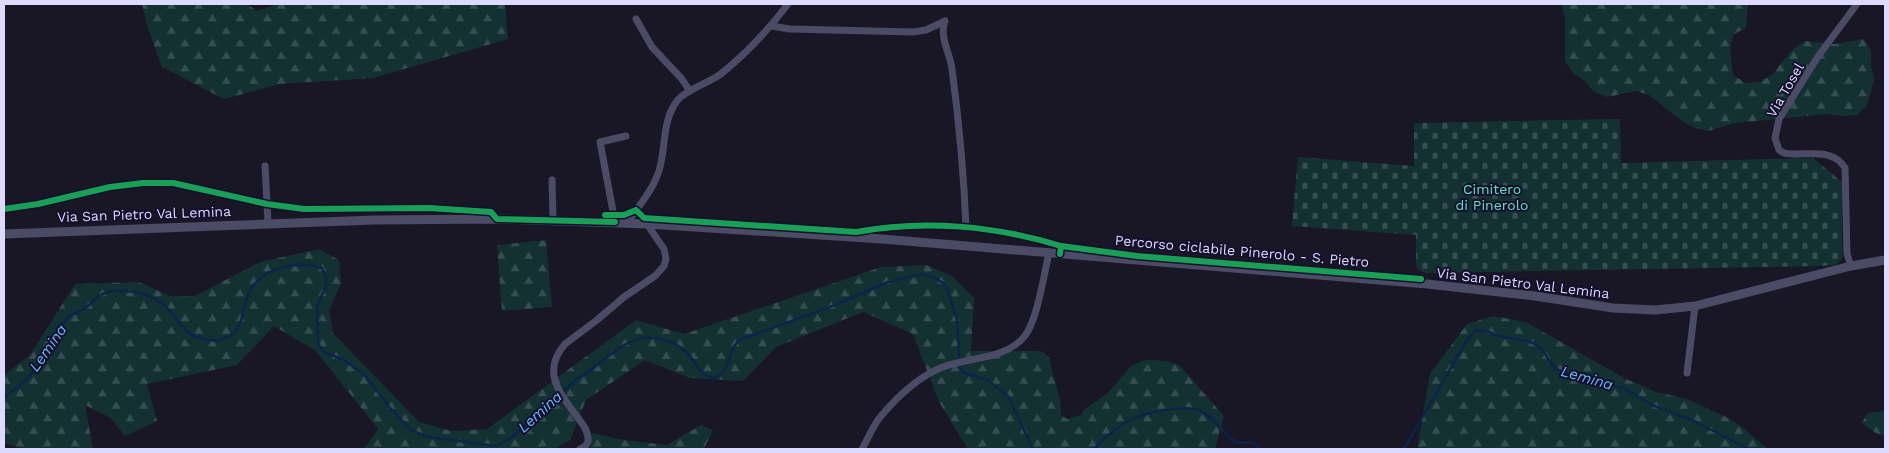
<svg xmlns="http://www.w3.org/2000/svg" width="1889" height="453" font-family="'Work Sans',sans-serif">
  <defs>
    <pattern id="forest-firs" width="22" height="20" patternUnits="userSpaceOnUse" patternTransform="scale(1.25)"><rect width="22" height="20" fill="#143132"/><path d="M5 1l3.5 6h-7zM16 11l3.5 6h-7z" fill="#364e51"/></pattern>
    <pattern id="cemetery-stones" width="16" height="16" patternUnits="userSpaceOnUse" patternTransform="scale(1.25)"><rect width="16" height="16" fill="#143132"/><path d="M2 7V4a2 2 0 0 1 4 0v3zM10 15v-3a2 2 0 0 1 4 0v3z" fill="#364e51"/></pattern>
  </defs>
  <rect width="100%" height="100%" fill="#191625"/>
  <g fill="url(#forest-firs)">
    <path d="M142,4H247L257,11L277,4H505L508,39L373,78L280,84L224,99L162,67L148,29Z"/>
    <path d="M1561,4H1748L1746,28L1734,34L1730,47L1733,75L1746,83L1760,82L1773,74L1791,51L1805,41L1835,44L1864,39L1871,51V65L1874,79L1867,106L1857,115L1843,116L1828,114L1735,123L1708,131L1695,128L1682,121L1649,95L1636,91L1607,97L1594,92L1585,81L1573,73L1565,61V16Z"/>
    <path d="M546,240L552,307L502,311L497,245Z"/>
    <path d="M319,249L339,260L341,283L329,311L333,333L419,422L451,431L487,429L636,320L684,334L881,267L926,265L952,276L974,298L971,351H1037L1044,352L1049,358L1060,400L1061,415L1067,419L1081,415L1085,409L1108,393L1131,366L1145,360H1151L1166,361L1179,365L1224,416L1215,449H968L939,402L913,334L863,312L776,347L743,381L690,378L645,360L586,400L570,440L554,449H364L378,429L316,351L274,326L237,365L147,384L157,421L125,436L111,418L85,405L93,449H23L4,443V375L30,355L75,284L139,282L170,296H195L260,262Z"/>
    <path d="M1493,316L1526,322L1624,378L1656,392L1687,399L1726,417L1743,428L1768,449H1417L1430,374L1467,324Z"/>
    <path d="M1885,411V436L1876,433L1862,423L1867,413Z"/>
    <path d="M701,425L713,430L704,449H590L592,433L623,440L667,445Z"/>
  </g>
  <path fill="url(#cemetery-stones)" d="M1620,119L1621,163L1813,158L1842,182V259L1835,265L1819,266L1425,273L1419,270L1416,265V235L1292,226L1298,157L1414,166V123Z"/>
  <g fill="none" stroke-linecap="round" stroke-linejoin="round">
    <g stroke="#0c234b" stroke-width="2.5">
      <path d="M4,397C22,386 37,369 48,351C55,341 60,324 70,316C74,313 80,312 84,309C90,305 95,298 101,295C108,291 119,290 127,291C144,292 159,299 170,311C182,324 185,336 204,339C208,340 214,341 219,340C248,333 239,309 251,289C264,267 300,260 322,268L326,277V286L317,306L318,344L324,352L344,360L366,376L389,407L411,430L428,437L496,446L511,438L578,378C606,364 627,328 664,340C672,342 681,347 687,353C695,360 703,383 718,376C732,369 727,346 742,339L830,307L888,282L922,274L935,278L945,284L950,297L957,320L960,368L962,372L987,380L1008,396L1033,449"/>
      <path d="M1094,449C1118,423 1139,412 1174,409C1182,408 1194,408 1201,411C1216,418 1227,440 1239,443C1242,443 1247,442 1251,442L1260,449"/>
      <path d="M1404,449L1467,340L1476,330L1489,332L1498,336L1528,341L1535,344L1544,352L1554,368L1577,379L1624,388L1652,405L1694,421L1748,449"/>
    </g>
    <g stroke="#4c4b66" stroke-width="7">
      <path d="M636,19L652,47L681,78L690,91"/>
      <path d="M771,26L790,29L913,32L926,30L945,21C939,37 950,53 952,69C959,122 964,175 966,228"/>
      <path d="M265,166L268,222"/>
      <path d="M552,180L553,220"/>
      <path d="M615,222L600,142L626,136"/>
      <path d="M627,223C638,207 653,190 659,171C666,148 662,120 677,101C686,89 710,83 722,73C747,53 769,29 788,4"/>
      <path d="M1851,266L1847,254L1845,168C1832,146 1805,157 1784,153L1779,150L1775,138L1779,119L1819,55L1857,4"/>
      <path d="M1687,373L1695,306"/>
      <path d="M580,449C591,445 589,437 585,428C567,400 537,376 565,344L597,320L624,297L655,276L664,266L666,259L664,249L647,224"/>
      <path d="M862,449C868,439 873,425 881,416C898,396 919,376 943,367C969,357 1004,360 1024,337C1037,322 1044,274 1049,253"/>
    </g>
    <path stroke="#4c4b66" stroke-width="9" d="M4,234L375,220L497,219L647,224L882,239L1427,284L1535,296L1613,308L1655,310L1695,306L1851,266L1885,260"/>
    <g stroke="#15102b" stroke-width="9">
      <g id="cycleway">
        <path d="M4,209L38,204L110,187L143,183H173L267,204L304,209L429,208L491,212L497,219L615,222"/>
        <path d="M605,215H624L636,210L644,218L856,232C924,219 996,226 1061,246L1060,254"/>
        <path d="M1061,246L1137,256L1421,279"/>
      </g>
    </g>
    <use href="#cycleway" stroke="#1a9f57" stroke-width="6"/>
  </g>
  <g text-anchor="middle" stroke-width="4" stroke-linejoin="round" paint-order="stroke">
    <g font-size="14" fill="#dedaff" stroke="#15102b">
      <text transform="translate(1785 90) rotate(-60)" y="5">Via Tosel</text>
      <text transform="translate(144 214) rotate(-2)" y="5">Via San Pietro Val Lemina</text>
      <text transform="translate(1242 251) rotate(5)" y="5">Percorso ciclabile Pinerolo - S. Pietro</text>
      <text transform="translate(1523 283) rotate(7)" y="5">Via San Pietro Val Lemina</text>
    </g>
    <g font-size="14" fill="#60e4c4" stroke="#15102b">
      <text x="1492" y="194">Cimitero<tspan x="1492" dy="16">di Pinerolo</tspan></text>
    </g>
    <g font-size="15" font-style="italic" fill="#68b9ff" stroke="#15102b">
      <text transform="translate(48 348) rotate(-55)" y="5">Lemina</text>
      <text transform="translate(1587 378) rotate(16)" y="5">Lemina</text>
      <text transform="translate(540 412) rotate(-42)" y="5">Lemina</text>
    </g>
  </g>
  <rect width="1889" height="453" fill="none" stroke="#dedaff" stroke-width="10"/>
</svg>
